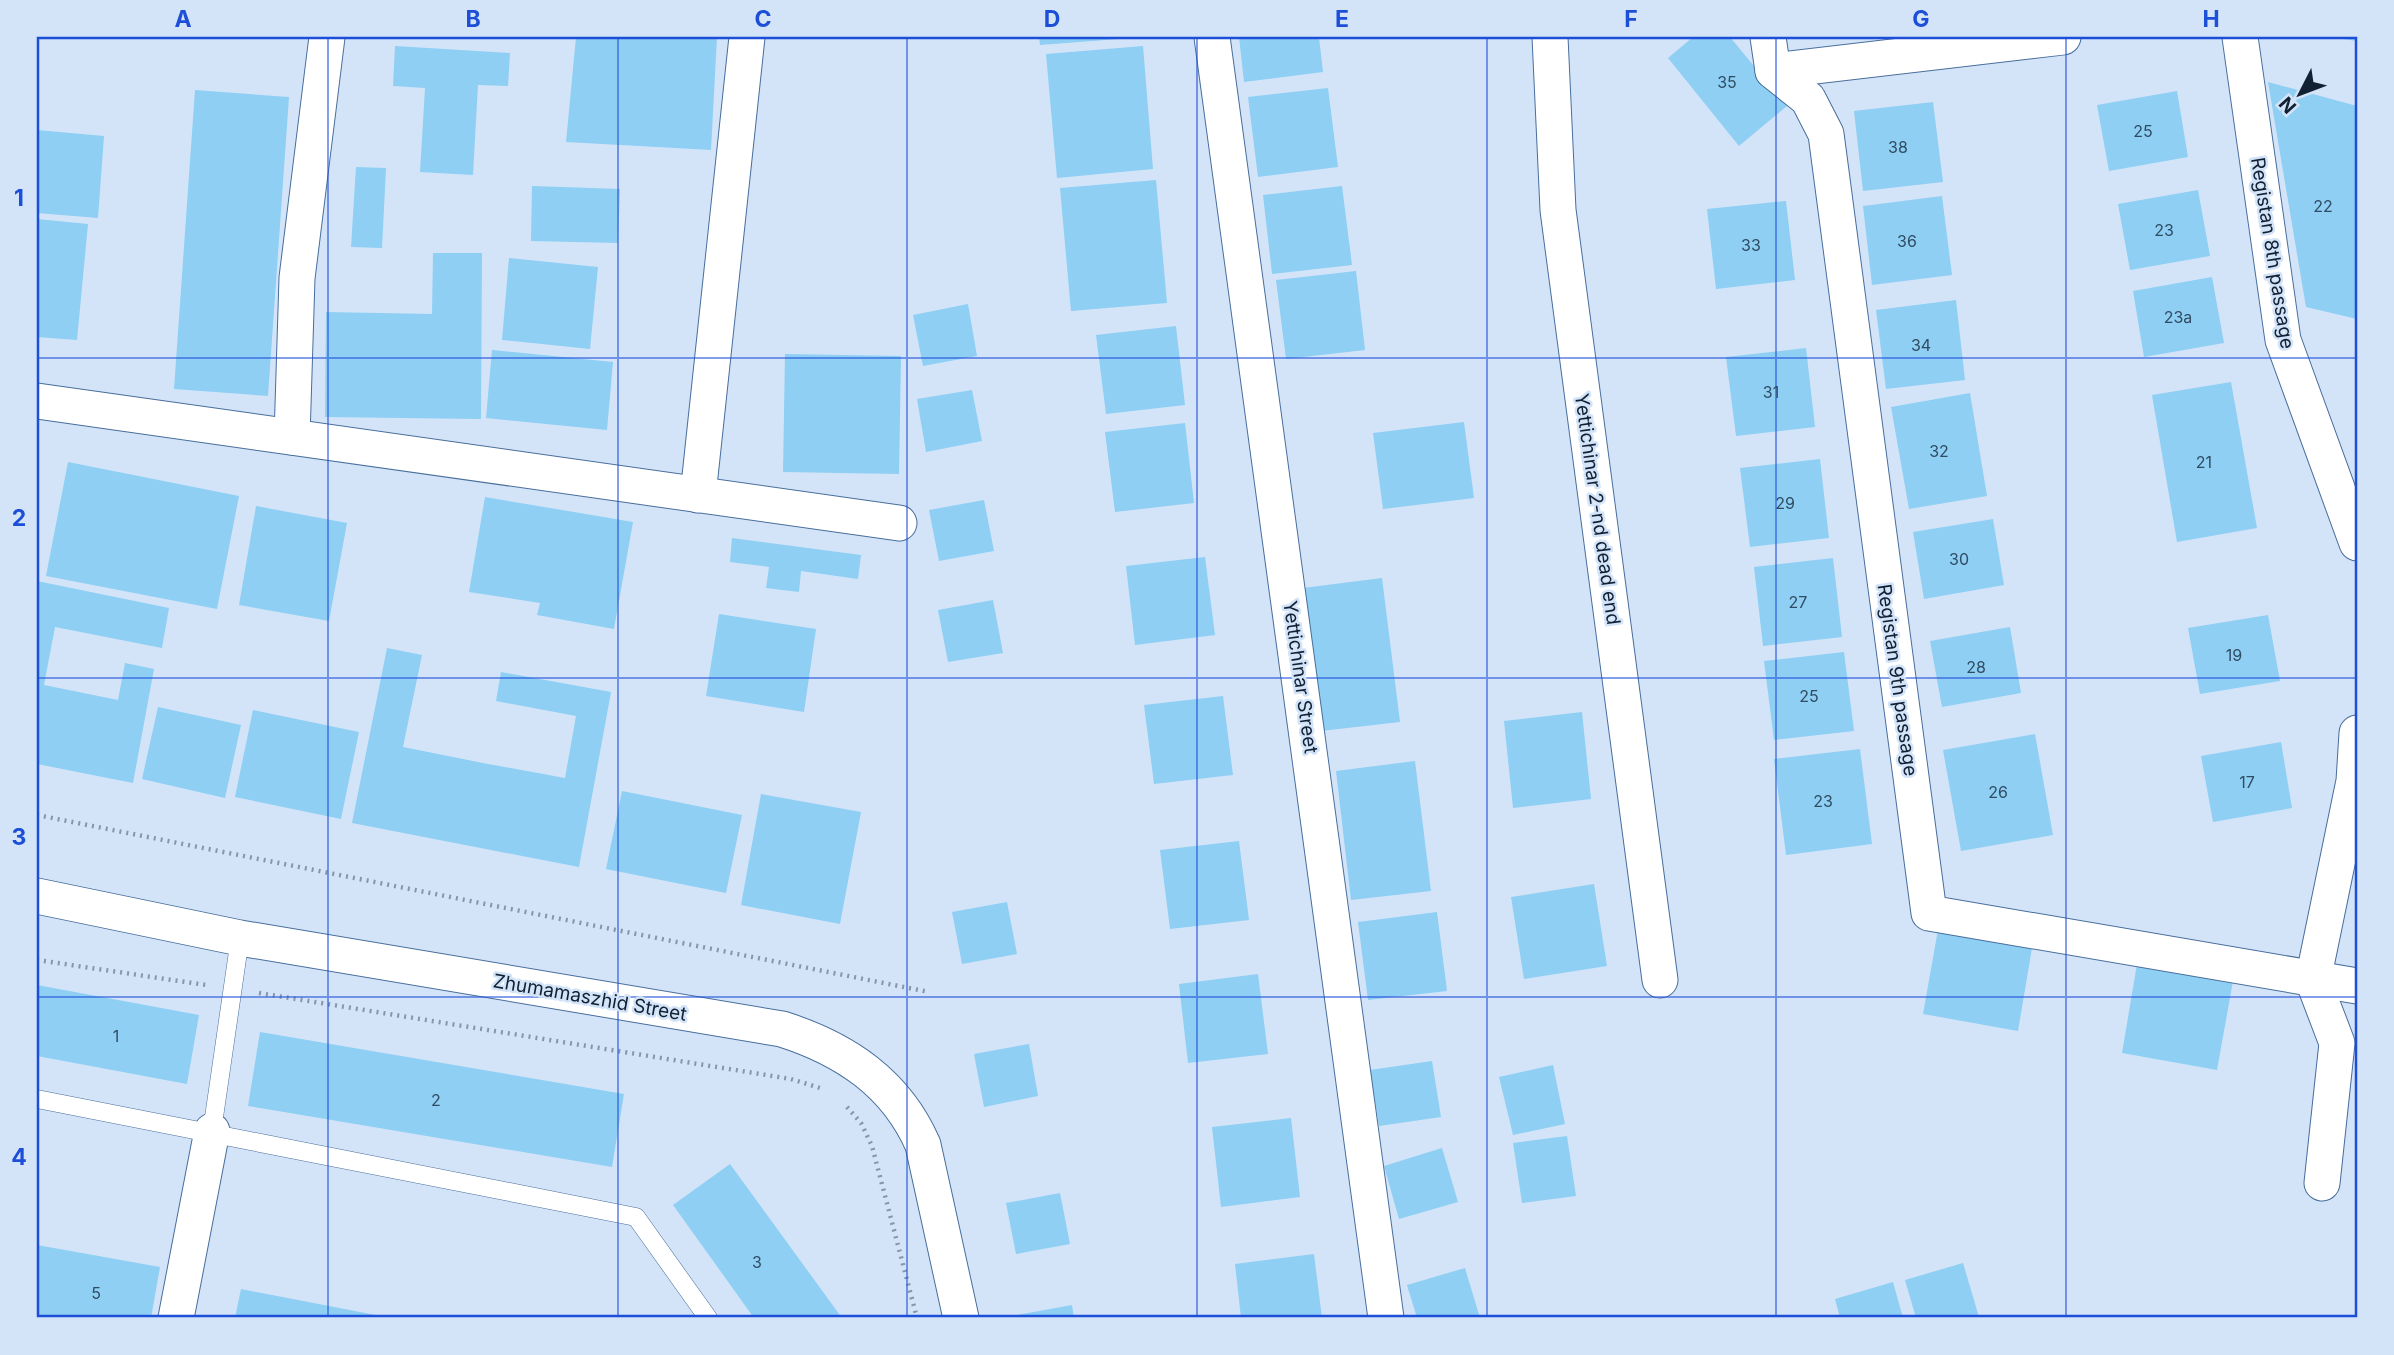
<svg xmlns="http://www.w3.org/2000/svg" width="2394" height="1355" font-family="Inter,sans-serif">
  <rect width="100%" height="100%" fill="#d3e4f9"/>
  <g fill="#8ecff3">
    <path d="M576,37H717L711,150L566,142Z"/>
    <path d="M1039,37H1119V39L1040,45Z"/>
    <path d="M1239,37H1319L1323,72L1244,82Z"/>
    <path d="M1693,37H1730L1787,106L1739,146L1668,58Z"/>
    <path d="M2335,37H2357V41L2335,38Z"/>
    <path d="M395,46L510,53L508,86L478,85L473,175L420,172L425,88L393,86Z"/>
    <path d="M1143,46L1153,169L1057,178L1046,54Z"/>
    <path d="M2268,82L2357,106V319L2306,307Z"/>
    <path d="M1328,88L1338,167L1258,177L1248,97Z"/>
    <path d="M195,90L289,97L268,396L174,389Z"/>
    <path d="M2177,91L2188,157L2109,171L2097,105Z"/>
    <path d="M1933,102L1943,182L1863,191L1854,111Z"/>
    <path d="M37,130L104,136L98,218L37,213Z"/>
    <path d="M356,167L386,168L382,248L351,247Z"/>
    <path d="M1156,180L1167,303L1071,311L1060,188Z"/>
    <path d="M532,186L620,189L618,243L531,241Z"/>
    <path d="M1342,186L1352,265L1272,274L1263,195Z"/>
    <path d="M2198,190L2210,256L2130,270L2118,204Z"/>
    <path d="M1942,196L1952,275L1872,285L1863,206Z"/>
    <path d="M1786,201L1795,280L1716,289L1707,209Z"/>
    <path d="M37,219L88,224L77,340L37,337Z"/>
    <path d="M433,253H482L481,419L325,417L326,312L432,314Z"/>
    <path d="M509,258L598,267L590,349L502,340Z"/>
    <path d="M1356,271L1365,350L1286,359L1276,280Z"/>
    <path d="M2212,277L2224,343L2144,357L2133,291Z"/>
    <path d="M1956,300L1965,380L1886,389L1876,310Z"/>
    <path d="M968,304L977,356L923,366L913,315Z"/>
    <path d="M1176,326L1185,405L1106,414L1096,335Z"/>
    <path d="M1806,348L1815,427L1736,436L1726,357Z"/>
    <path d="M492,350L613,362L607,430L486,418Z"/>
    <path d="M785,354L901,356L899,474L783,472Z"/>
    <path d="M2231,382L2257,528L2177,542L2152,395Z"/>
    <path d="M972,390L982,441L926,452L917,399Z"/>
    <path d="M1970,393L1987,496L1909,509L1891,407Z"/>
    <path d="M1464,422L1474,498L1383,509L1373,433Z"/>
    <path d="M1185,423L1194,503L1115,512L1105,432Z"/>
    <path d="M1820,459L1829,538L1750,547L1740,468Z"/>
    <path d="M68,462L239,496L217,609L46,576Z"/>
    <path d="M485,497L633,522L614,629L537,615L540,603L469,592Z"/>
    <path d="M984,500L994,551L939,561L929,510Z"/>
    <path d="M256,506L347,523L329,621L239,605Z"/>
    <path d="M1993,519L2004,585L1924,599L1913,532Z"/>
    <path d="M732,538L861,555L858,579L801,571L799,592L766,588L769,567L730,562Z"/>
    <path d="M1205,557L1215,635L1135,645L1126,566Z"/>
    <path d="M1833,558L1842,637L1763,646L1754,567Z"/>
    <path d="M1382,578L1400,722L1321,731L1303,588Z"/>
    <path d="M37,581L169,608L162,648L55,627L44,685L118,700L125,663L154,669L133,783L37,764Z"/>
    <path d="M993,600L1003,653L948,662L938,610Z"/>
    <path d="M719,614L816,629L804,712L706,696Z"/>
    <path d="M2268,615L2280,681L2200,694L2188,628Z"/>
    <path d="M2010,627L2021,693L1942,707L1930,641Z"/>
    <path d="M387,648L422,655L403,747L483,763L565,778L576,716L496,701L501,672L611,692L579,867L352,823Z"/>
    <path d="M1844,652L1854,731L1774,740L1764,661Z"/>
    <path d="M1223,696L1233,775L1154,784L1144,705Z"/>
    <path d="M158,707L241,725L225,798L142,779Z"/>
    <path d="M253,710L359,732L341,819L235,797Z"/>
    <path d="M1582,712L1591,799L1513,808L1504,721Z"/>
    <path d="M2035,734L2053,835L1961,851L1943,750Z"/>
    <path d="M2281,742L2292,808L2213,822L2201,756Z"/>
    <path d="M1860,749L1872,844L1786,855L1774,759Z"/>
    <path d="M1415,761L1431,891L1351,900L1336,771Z"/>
    <path d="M622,791L742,815L726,893L606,869Z"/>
    <path d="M761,794L861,812L840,924L741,905Z"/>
    <path d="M1239,841L1249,920L1170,929L1160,850Z"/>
    <path d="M1594,884L1607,966L1524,979L1511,897Z"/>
    <path d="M1007,902L1017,954L962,964L952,912Z"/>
    <path d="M1437,912L1447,991L1368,1000L1358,922Z"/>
    <path d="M1939,924L2033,942L2018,1031L1923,1014Z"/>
    <path d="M2137,964L2233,981L2217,1070L2122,1053Z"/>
    <path d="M1258,974L1268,1054L1188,1063L1179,984Z"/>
    <path d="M37,985L199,1015L187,1084L37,1056Z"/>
    <path d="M260,1032L624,1094L612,1167L248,1106Z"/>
    <path d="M1029,1044L1038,1096L984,1107L974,1054Z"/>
    <path d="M1432,1061L1441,1117L1379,1126L1370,1070Z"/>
    <path d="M1553,1065L1565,1124L1513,1135L1499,1077Z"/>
    <path d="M1291,1118L1300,1197L1221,1207L1212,1127Z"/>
    <path d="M1567,1136L1576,1196L1522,1203L1513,1143Z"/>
    <path d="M1442,1148L1458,1202L1399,1219L1384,1166Z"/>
    <path d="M730,1164L842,1318H754L673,1205Z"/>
    <path d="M1060,1193L1070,1244L1016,1254L1006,1203Z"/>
    <path d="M37,1245L160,1267L151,1318H37Z"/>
    <path d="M1314,1254L1322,1318H1241L1235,1264Z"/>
    <path d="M1963,1263L1979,1317L1916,1318L1905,1280Z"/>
    <path d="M1465,1268L1480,1318H1417L1407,1285Z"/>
    <path d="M1893,1282L1903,1318H1840L1835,1299Z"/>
    <path d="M241,1289L386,1317V1318H235Z"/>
    <path d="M1072,1305L1074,1318H1017V1315Z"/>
  </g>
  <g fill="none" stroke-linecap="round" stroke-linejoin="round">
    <g stroke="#486e9b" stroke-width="19">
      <g id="lane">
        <path d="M37,1099L636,1217L708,1318"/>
        <path d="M212,1131L240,938"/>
      </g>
    </g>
    <g stroke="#486e9b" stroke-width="37">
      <g id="street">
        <path d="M1212,37L1386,1318"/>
        <path d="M1550,37L1558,210L1660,980"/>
        <path d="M1768,37L1773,71L1808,99L1826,134L1929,913L2357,986"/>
        <path d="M2240,37L2283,340L2357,543"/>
        <path d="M1773,71L2063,37"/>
        <path d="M37,401L899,523"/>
        <path d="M292,437L297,278L327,37"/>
        <path d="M698,495L747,37"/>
        <path d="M37,896L240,938L782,1029C845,1049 896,1083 923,1145L961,1318"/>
        <path d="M2313,980L2354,781L2357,733"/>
        <path d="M2313,980L2337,1043L2322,1183"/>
        <path d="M176,1318L212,1131"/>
      </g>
    </g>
    <g stroke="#8696aa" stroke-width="4.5" stroke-dasharray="2 5" stroke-linecap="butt">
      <path d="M37,815L929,992"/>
      <path d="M37,960L206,985"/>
      <path d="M259,993L791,1079L820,1088"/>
      <path d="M847,1107L861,1123L872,1146L917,1318"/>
    </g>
    <use href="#lane" stroke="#fff" stroke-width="18"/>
    <use href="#street" stroke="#fff" stroke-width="35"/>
  </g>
  <path fill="none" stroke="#1d4ed8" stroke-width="2" stroke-opacity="0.55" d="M328,37V1318M618,37V1318M907,37V1318M1197,37V1318M1487,37V1318M1776,37V1318M2066,37V1318M37,358H2357M37,678H2357M37,997H2357"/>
  <g text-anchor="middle" stroke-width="5" stroke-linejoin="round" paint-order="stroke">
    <g font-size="16" fill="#304c63">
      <text x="1727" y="88">35</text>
      <text x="2143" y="137">25</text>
      <text x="1898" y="153">38</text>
      <text x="2323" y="212">22</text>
      <text x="2164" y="236">23</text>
      <text x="1907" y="247">36</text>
      <text x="1751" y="251">33</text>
      <text x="2178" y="323">23a</text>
      <text x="1921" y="351">34</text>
      <text x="1771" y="398">31</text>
      <text x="1939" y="457">32</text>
      <text x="2204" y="468">21</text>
      <text x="1785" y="509">29</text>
      <text x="1959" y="565">30</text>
      <text x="1798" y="608">27</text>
      <text x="2234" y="661">19</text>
      <text x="1976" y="673">28</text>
      <text x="1809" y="702">25</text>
      <text x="2247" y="788">17</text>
      <text x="1998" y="798">26</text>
      <text x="1823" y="807">23</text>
      <text x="116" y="1042">1</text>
      <text x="436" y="1106">2</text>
      <text x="757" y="1268">3</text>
      <text x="96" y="1299">5</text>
    </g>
    <g font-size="19" fill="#112033" stroke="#d3e4f9">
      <text transform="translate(2273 253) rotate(81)" y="7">Registan 8th passage</text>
      <text transform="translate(1598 509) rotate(82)" y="7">Yettichinаr 2-nd dead end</text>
      <text transform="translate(1301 677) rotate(82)" y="7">Yettichinаr Street</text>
      <text transform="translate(1898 680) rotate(82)" y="7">Registan 9th passage</text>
      <text transform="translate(590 997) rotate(10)" y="7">Zhumamaszhid Street</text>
    </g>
  </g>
  <rect width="2394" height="1355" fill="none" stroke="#d3e4f9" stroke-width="77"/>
  <g transform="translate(2300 94) rotate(228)" stroke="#d3e4f9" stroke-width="5" paint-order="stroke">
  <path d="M0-5L12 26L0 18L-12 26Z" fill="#112033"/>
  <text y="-10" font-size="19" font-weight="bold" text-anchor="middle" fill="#112033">N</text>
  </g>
  <rect x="38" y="38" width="2318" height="1278" fill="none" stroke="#1d4ed8" stroke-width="2.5"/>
  <g font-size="23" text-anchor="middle" font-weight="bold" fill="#1d4ed8">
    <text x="183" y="27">A</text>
    <text x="473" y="27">B</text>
    <text x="763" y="27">C</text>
    <text x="1052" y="27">D</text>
    <text x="1342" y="27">E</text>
    <text x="1631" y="27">F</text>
    <text x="1921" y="27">G</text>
    <text x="2211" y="27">H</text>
    <text x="19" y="206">1</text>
    <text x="19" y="526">2</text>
    <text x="19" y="845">3</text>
    <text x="19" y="1165">4</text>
  </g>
</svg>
